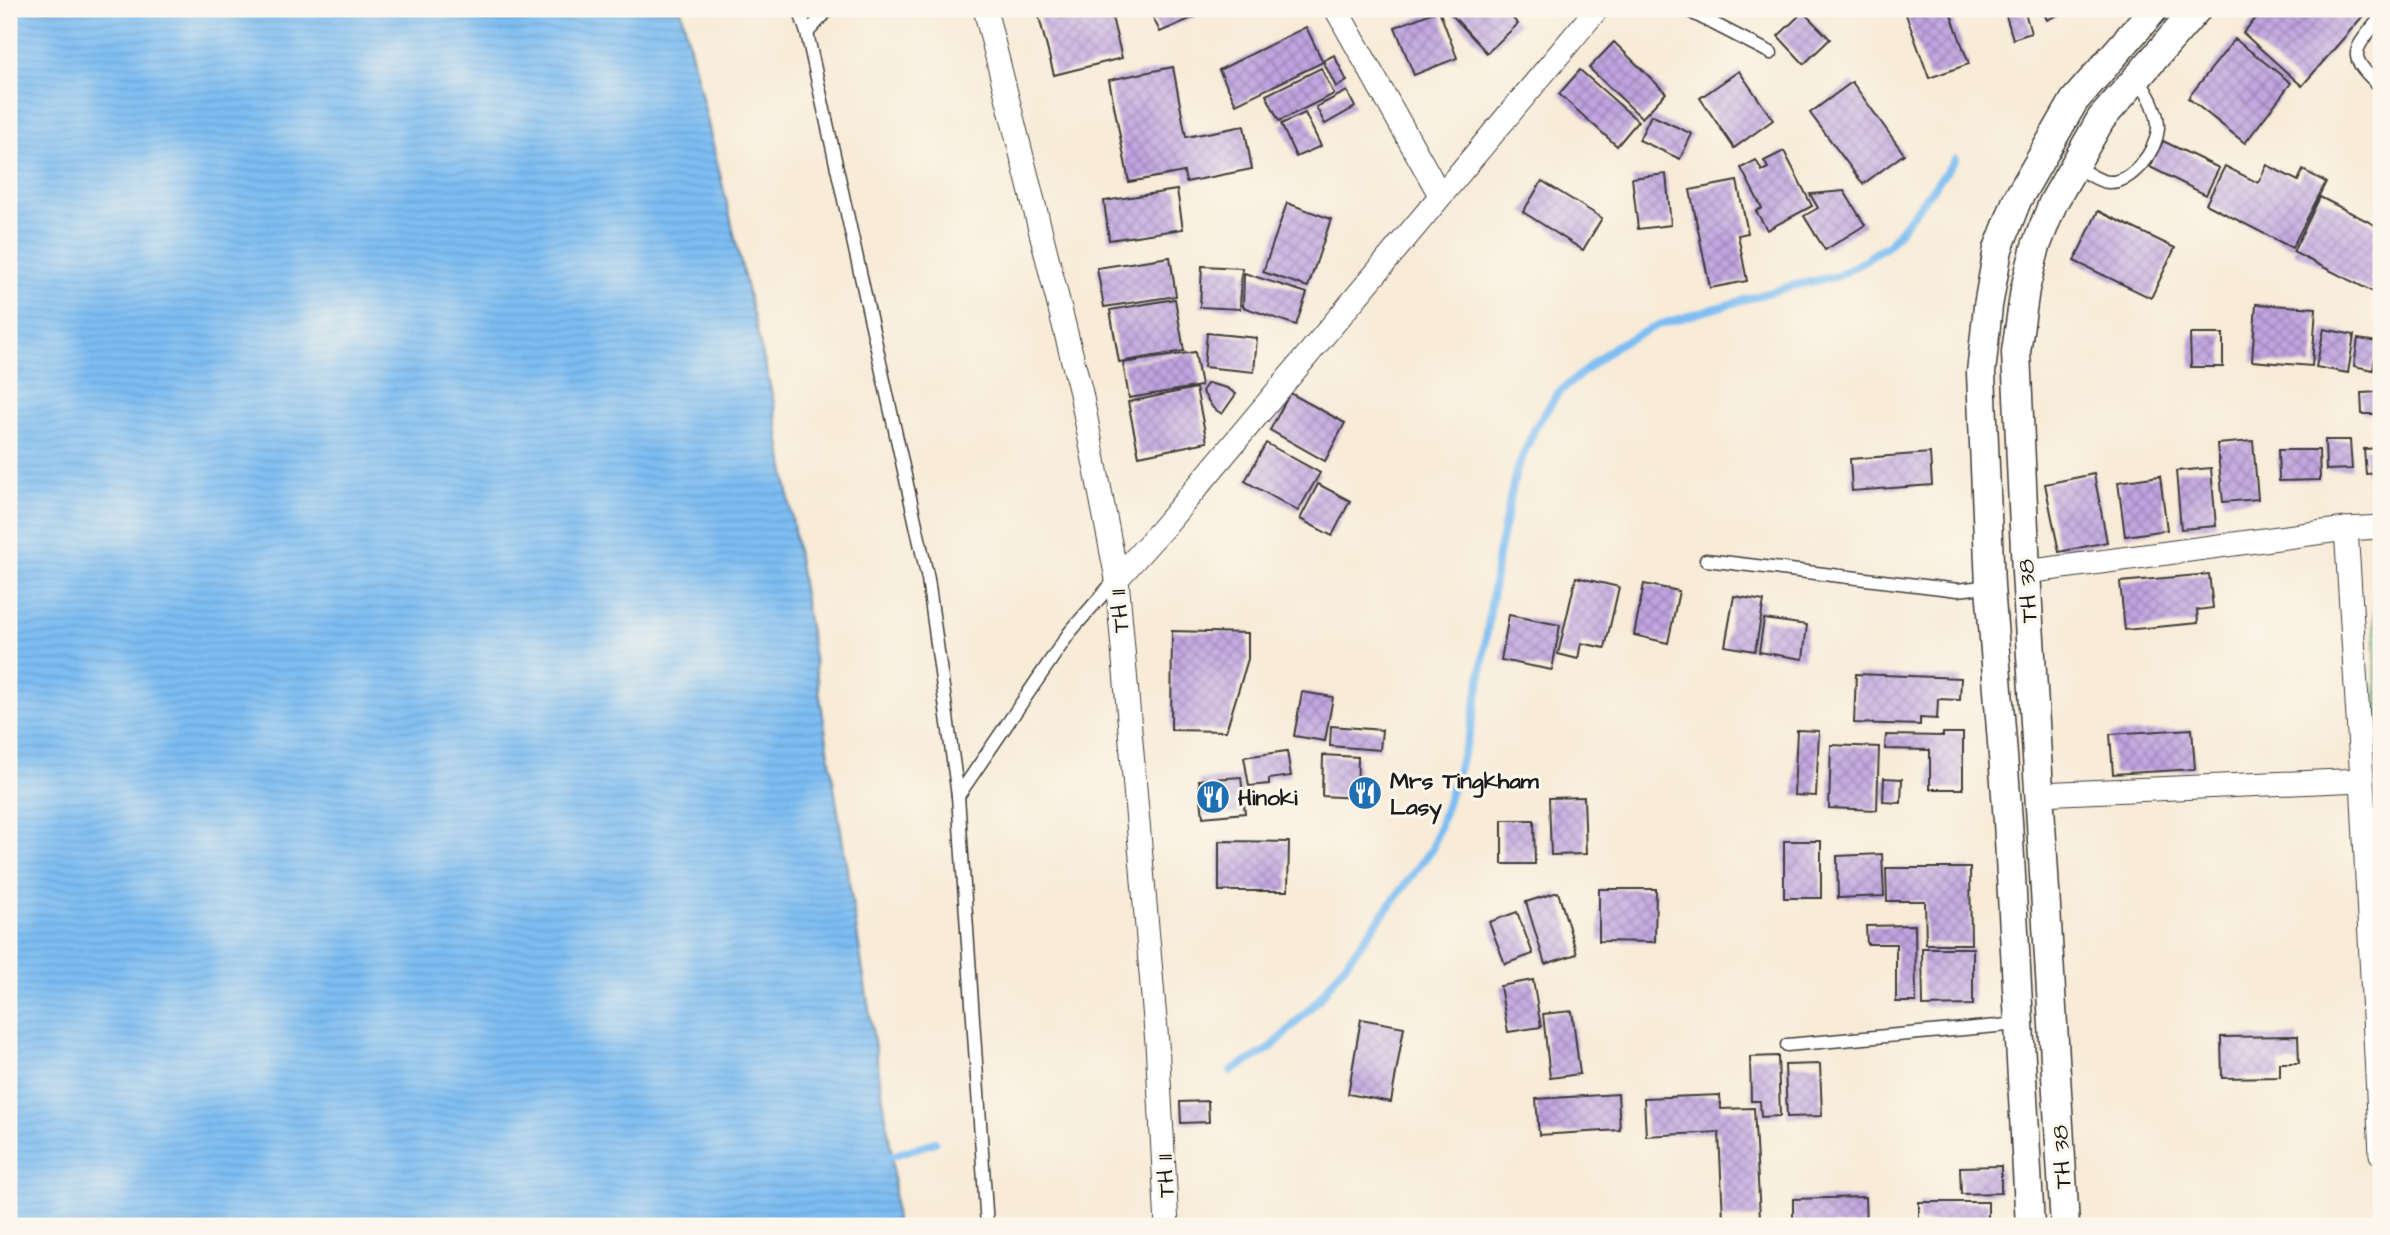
<svg xmlns="http://www.w3.org/2000/svg" width="2390" height="1235" font-family="'Architects Daughter',sans-serif">
  <defs>
    <pattern id="park-dots" width="8" height="8" patternUnits="userSpaceOnUse" patternTransform="scale(1.75)"><rect width="8" height="8" fill="#7dc987"/><path d="M2 2h.1M6 6h.1" fill="none" stroke="#6bac74" stroke-width="1.8" stroke-linecap="round"/></pattern>
    <pattern id="water-rules" width="6" height="5" patternUnits="userSpaceOnUse" patternTransform="scale(1.75)"><rect width="6" height="5" fill="#7dbdf2"/><path d="M0 2.5h6" fill="none" stroke="#6ba2cf"/></pattern>
    <pattern id="building-cross-hatch" width="8" height="8" patternUnits="userSpaceOnUse" patternTransform="scale(1.75)"><rect width="8" height="8" fill="#c0a4e0"/><path d="M0 0l8 8M0 8l8-8" fill="none" stroke="#9b85b5"/></pattern>
  </defs>
  <rect width="100%" height="100%" fill="#fbf7ec"/>
  <filter id="ink" filterUnits="userSpaceOnUse"><feTurbulence type="fractalNoise" baseFrequency=".0143" numOctaves="2"/><feDisplacementMap in="SourceGraphic" scale="14" xChannelSelector="R" yChannelSelector="G"/><feConvolveMatrix kernelMatrix="1 2 1 2 8 2 1 2 1" color-interpolation-filters="sRGB"/></filter>
  <filter id="wash" filterUnits="userSpaceOnUse"><feTurbulence type="fractalNoise" baseFrequency=".00686" numOctaves="4" result="noise"/><feDisplacementMap in="SourceGraphic" scale="28" xChannelSelector="R" yChannelSelector="G"/><feGaussianBlur stdDeviation="1.57" result="paint"/><feColorMatrix in="noise" values="0 0 0 0 0 0 0 0 0 0 0 0 0 0 0 0 0 1.4 0 .05"/><feComposite in="paint" operator="in"/></filter>
  <g filter="url(#wash)">
    <rect width="100%" height="100%" fill="#f8ebd7"/>
    <path fill="url(#park-dots)" stroke="#4c7252" stroke-width="2" d="M2381,546V817L2378,768L2373,570Z"/>
    <path fill="url(#water-rules)" stroke="#4c6c87" stroke-width="2" d="M9,9H681L774,403L892,1156L896,1226H9Z"/>
    <g fill="none" stroke-linecap="round" stroke-linejoin="round">
      <g stroke="#7dbdf2" stroke-width="8">
        <path d="M1231,1071L1271,1048L1319,999L1432,849L1470,732L1480,681L1498,555L1516,472L1535,428L1558,393L1615,346L1658,325L1791,286L1838,276L1862,262L1890,243L1956,159"/>
        <path d="M882,1159L935,1142"/>
      </g>
    </g>
    <g id="blocks">
      <g fill="url(#building-cross-hatch)">
        <path d="M1037,9H1110L1122,58L1054,75Z"/>
        <path d="M1149,9H1213L1160,32Z"/>
        <path d="M1457,9H1504L1518,24L1487,53L1451,14Z"/>
        <path d="M1904,9H1949L1969,64L1929,78Z"/>
        <path d="M2004,9H2024L2031,33L2013,39Z"/>
        <path d="M2042,9H2071L2047,20Z"/>
        <path d="M2264,9H2369L2302,86L2243,33Z"/>
        <path d="M1439,10L1457,58L1414,75L1395,27Z"/>
        <path d="M1803,12L1830,39L1804,64L1778,36Z"/>
        <path d="M1306,27L1323,62L1236,104L1219,70Z"/>
        <path d="M2235,39L2291,83L2245,143L2188,98Z"/>
        <path d="M1614,42L1666,93L1642,118L1589,68Z"/>
        <path d="M1334,55L1347,81L1336,87L1323,61Z"/>
        <path d="M1173,67L1186,137L1244,126L1252,169L1186,182L1184,172L1129,182L1109,80Z"/>
        <path d="M1321,68L1334,94L1279,121L1266,95Z"/>
        <path d="M1580,70L1638,121L1617,146L1559,94Z"/>
        <path d="M1739,71L1773,120L1734,148L1700,98Z"/>
        <path d="M1852,82L1904,154L1863,184L1810,113Z"/>
        <path d="M1347,91L1355,107L1325,124L1316,107Z"/>
        <path d="M1305,113L1321,146L1296,157L1281,124Z"/>
        <path d="M1651,115L1692,134L1680,159L1639,140Z"/>
        <path d="M2163,141L2219,168L2206,195L2150,167Z"/>
        <path d="M1784,151L1812,206L1767,230L1756,211L1762,208L1741,168L1756,160L1762,171L1768,168L1764,161Z"/>
        <path d="M2267,165L2298,181L2303,170L2326,182L2292,248L2206,204L2225,166L2258,183Z"/>
        <path d="M1666,174L1671,225L1638,229L1632,178Z"/>
        <path d="M1542,181L1602,218L1583,250L1523,212Z"/>
        <path d="M1737,181L1748,233L1738,235L1747,281L1710,288L1690,190Z"/>
        <path d="M1177,190L1183,229L1109,240L1104,201Z"/>
        <path d="M1844,191L1865,225L1825,250L1804,216L1818,208L1810,194Z"/>
        <path d="M2320,197L2381,228V296L2293,252Z"/>
        <path d="M1287,203L1331,219L1308,287L1263,272Z"/>
        <path d="M2098,211L2175,248L2151,298L2074,261Z"/>
        <path d="M1170,257L1176,296L1104,307L1097,268Z"/>
        <path d="M1202,266L1242,268L1240,309L1200,307Z"/>
        <path d="M1244,273L1307,293L1296,325L1243,307Z"/>
        <path d="M1175,299L1184,351L1119,362L1110,310Z"/>
        <path d="M2256,304L2316,308L2312,366L2252,361Z"/>
        <path d="M2324,329L2354,335L2348,373L2316,367Z"/>
        <path d="M1207,333L1257,338L1254,372L1204,367Z"/>
        <path d="M2190,334H2223V367H2191Z"/>
        <path d="M2358,339L2378,342L2373,370L2354,366Z"/>
        <path d="M1195,352L1201,386L1129,398L1123,363Z"/>
        <path d="M1208,383L1227,388L1236,394L1222,414L1213,408L1202,391Z"/>
        <path d="M1196,388L1207,442L1139,456L1128,402Z"/>
        <path d="M2381,392V414H2362L2361,393Z"/>
        <path d="M1290,393L1345,423L1325,461L1270,430Z"/>
        <path d="M2325,440H2350L2352,469L2326,470Z"/>
        <path d="M2253,441L2258,499L2223,502L2217,444Z"/>
        <path d="M1266,443L1320,473L1298,511L1245,481Z"/>
        <path d="M2381,448V473L2366,474L2364,449Z"/>
        <path d="M2278,450H2319L2320,480L2279,481Z"/>
        <path d="M1930,453L1932,485L1852,491L1850,459Z"/>
        <path d="M2211,468L2216,526L2181,529L2176,471Z"/>
        <path d="M2094,474L2107,542L2059,552L2045,484Z"/>
        <path d="M2160,476L2167,530L2125,536L2118,482Z"/>
        <path d="M1318,484L1350,501L1332,536L1300,519Z"/>
        <path d="M2209,574L2213,608L2197,610L2198,623L2125,630L2120,582Z"/>
        <path d="M1576,577L1619,587L1605,648L1581,643L1578,659L1558,654Z"/>
        <path d="M1644,584L1679,591L1668,643L1634,635Z"/>
        <path d="M1734,596L1764,601L1755,651L1725,646Z"/>
        <path d="M1509,615L1560,625L1552,670L1501,660Z"/>
        <path d="M1764,619L1807,625L1803,659L1759,652Z"/>
        <path d="M1172,631L1248,633V659L1226,731L1171,730Z"/>
        <path d="M1856,674L1961,678L1960,700L1938,699L1937,719L1920,718V725L1854,723Z"/>
        <path d="M1302,692L1333,697L1325,741L1294,736Z"/>
        <path d="M1331,726L1382,730L1380,750L1330,746Z"/>
        <path d="M2192,729L2195,769L2113,774L2110,734Z"/>
        <path d="M1797,730L1819,731L1816,796L1794,795Z"/>
        <path d="M1943,733H1963V789H1930V750L1885,749L1886,735L1943,736Z"/>
        <path d="M1831,745L1879,747L1877,810L1829,808Z"/>
        <path d="M1287,751L1291,776L1269,779V784L1249,786L1244,757Z"/>
        <path d="M1323,755L1358,757L1357,798L1322,796Z"/>
        <path d="M1241,777L1245,813L1203,817L1199,780Z"/>
        <path d="M1884,778L1902,779L1901,803L1883,802Z"/>
        <path d="M1584,797L1586,854L1551,855L1549,798Z"/>
        <path d="M1502,820H1534L1535,864H1502Z"/>
        <path d="M1219,841L1289,842L1288,891H1219Z"/>
        <rect x="1784" y="841" width="37" height="57"/>
        <path d="M1882,854L1884,896L1838,898L1837,856Z"/>
        <path d="M1886,868H1970L1971,944H1926L1925,901H1887Z"/>
        <path d="M1599,889H1656L1655,942L1599,941Z"/>
        <path d="M1558,892L1577,954L1545,964L1526,902Z"/>
        <path d="M1517,912L1533,954L1505,964L1489,922Z"/>
        <path d="M1915,925L1916,1002H1896V944H1867L1866,926Z"/>
        <path d="M1922,948H1973V1005L1923,1006Z"/>
        <path d="M1533,980L1541,1027L1508,1032L1500,986Z"/>
        <path d="M1572,1011L1580,1074L1550,1078L1543,1014Z"/>
        <path d="M1361,1019L1404,1027L1391,1102L1348,1094Z"/>
        <path d="M2298,1036L2299,1063H2280V1077L2222,1078L2221,1037Z"/>
        <path d="M1778,1056L1780,1116L1761,1117L1760,1101H1751L1750,1057Z"/>
        <path d="M1820,1064L1822,1116L1787,1117L1785,1065Z"/>
        <path d="M1618,1094L1620,1130L1539,1135L1536,1099Z"/>
        <path d="M1720,1095L1721,1109L1754,1108L1760,1217L1723,1219L1719,1132L1646,1136L1644,1098Z"/>
        <path d="M1208,1101L1209,1122L1181,1123L1180,1102Z"/>
        <path d="M2001,1166V1193L1961,1194L1960,1167Z"/>
        <path d="M1865,1197L1866,1226H1793V1199Z"/>
        <path d="M1919,1202H1988V1223L1919,1222Z"/>
      </g>
    </g>
  </g>
  <g filter="url(#ink)">
    <use href="#blocks" fill-opacity="0" stroke="#3d3b38" stroke-width="2"/>
    <g fill="none" stroke-linecap="round" stroke-linejoin="round">
      <g stroke="#3d3b38" stroke-width="15">
        <g id="service">
          <path d="M799,9L807,33L928,579L958,796"/>
          <path d="M1685,9L1771,53"/>
          <path d="M2381,17C2353,52 2345,54 2381,87"/>
          <path d="M807,33L829,9"/>
          <path d="M2075,166C2084,171 2099,182 2109,182C2133,183 2156,150 2158,129C2159,111 2147,92 2138,78"/>
          <path d="M1706,560L1958,590L1990,586"/>
          <path d="M1787,1045L2019,1024"/>
          <path d="M987,1226L958,796L1070,632L1116,579"/>
        </g>
      </g>
      <g stroke="#3d3b38" stroke-width="25">
        <g id="minor">
          <path d="M985,9L1081,393L1117,579L1157,1043L1167,1226"/>
          <path d="M1336,9L1440,195"/>
          <path d="M2346,529L2362,780L2381,1154"/>
          <path d="M2026,572L2346,529L2381,527"/>
          <path d="M1117,579L1162,529L1597,9"/>
          <path d="M2039,794L2362,780"/>
        </g>
      </g>
      <g stroke="#3d3b38" stroke-width="31">
        <g id="tertiary">
          <path d="M2030,1226L2008,821L1990,586L1981,373L1988,306L1998,249L2017,200L2074,101L2154,9"/>
          <path d="M2065,1226L2026,572L2016,352L2025,289L2036,246L2053,203L2101,119L2197,9"/>
        </g>
      </g>
      <use href="#service" stroke="#fff" stroke-width="12"/>
      <use href="#minor" stroke="#fff" stroke-width="23"/>
      <use href="#tertiary" stroke="#fff" stroke-width="28"/>
    </g>
  </g>
  <defs>
    <g id="restaurant-disc" transform="scale(1.75)"><circle r="9.5" fill="#1f6fb2" stroke="#fbf7ec"/><path d="M-5-6h1v4h1v-4h1v4h1v-4h1v5L-1.5 .5V6h-2V.5L-5-1ZM5-6V6H3V1.5H1.5Q1.5-4 5-6Z" fill="#fff"/></g>
  </defs>
  <g fill-rule="evenodd">
    <use href="#restaurant-disc" x="1365" y="793"/>
    <use href="#restaurant-disc" x="1213" y="797"/>
  </g>
  <g text-anchor="middle" stroke-width="6" stroke-linejoin="round" paint-order="stroke">
    <g font-size="23" fill="#1c1c1c" stroke="#fbf7ec">
      <text transform="translate(2027 591) rotate(-93)" y="8">TH 38</text>
      <text transform="translate(1119 611) rotate(-95)" y="8">TH 11</text>
      <text transform="translate(2061 1157) rotate(-93)" y="8">TH 38</text>
      <text transform="translate(1165 1176) rotate(-93)" y="8">TH 11</text>
    </g>
    <g font-size="23" font-weight="bold" fill="#1c1c1c" stroke="#fbf7ec" text-anchor="start">
      <text x="1390" y="788">Mrs Tingkham<tspan x="1390" dy="26">Lasy</tspan></text>
      <text x="1238" y="805">Hinoki</text>
    </g>
  </g>
  <rect width="2390" height="1235" fill="none" stroke="#fbf7ec" stroke-width="35"/>
</svg>
